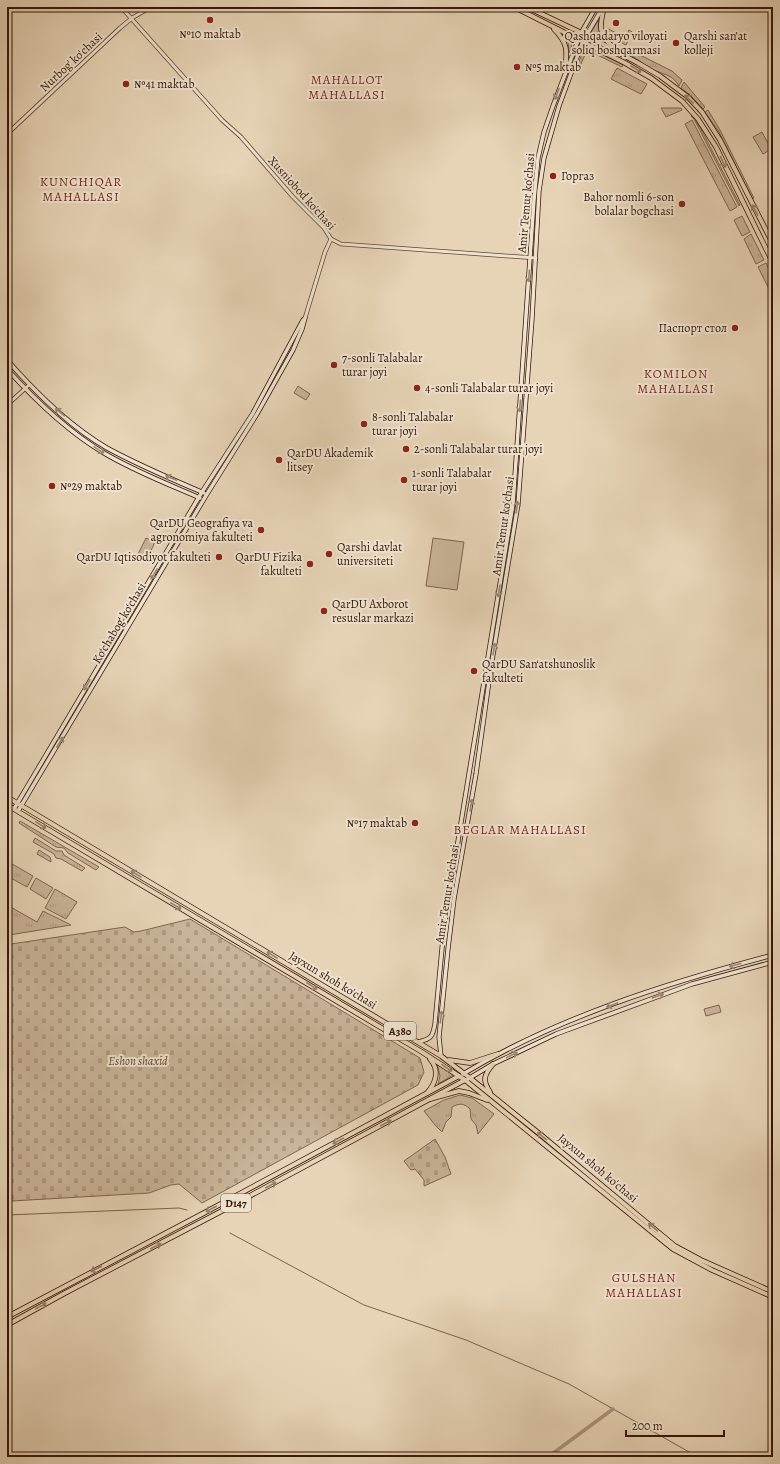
<svg xmlns="http://www.w3.org/2000/svg" width="780" height="1464" font-family="Alegreya,serif">
  <defs>
    <pattern id="grass-tufts" width="24" height="20" patternUnits="userSpaceOnUse"><rect width="24" height="20" fill="#c9b499"/><path d="M3 7l-1-3M5 7V3M7 7l1-3M15 17l-1-3M17 17v-4M19 17l1-3" fill="none" stroke="#ad9a82"/></pattern>
    <pattern id="cemetery-stones" width="16" height="16" patternUnits="userSpaceOnUse"><rect width="16" height="16" fill="#c9b499"/><path d="M2 7V4a2 2 0 0 1 4 0v3zM10 15v-3a2 2 0 0 1 4 0v3z" fill="#ad9a82"/></pattern>
  </defs>
  <rect width="100%" height="100%" fill="#e7d4b7"/>
  <filter id="stains"><feTurbulence type="fractalNoise" baseFrequency=".005" numOctaves="4"/><feColorMatrix values="0 0 0 0 .2 0 0 0 0 .09 0 0 0 0 .02 0 0 0 .5 -.17"/></filter>
  <radialGradient id="worn" r=".72"><stop offset=".6" stop-color="#630" stop-opacity="0"/><stop offset="1" stop-color="#630" stop-opacity=".3"/></radialGradient>
  <g fill="url(#grass-tufts)" stroke="#7f6450">
    <path d="M599,19C597,28 599,34 605,42L590,34Z"/>
    <path d="M609,29L625,38L629,30L632,32L626,45L608,36L605,30Z"/>
    <path d="M562,34L574,40L569,53L568,42Z"/>
    <path d="M589,48L623,65L622,67L587,50L580,66L578,64L584,49Z"/>
    <path d="M634,52L672,71L682,80L679,86C673,76 668,76 659,72C649,69 640,61 632,56Z"/>
    <path d="M617,68L647,84L641,94L611,79Z"/>
    <path d="M684,82L705,107L703,109L690,95L681,88Z"/>
    <path d="M661,108H681L682,110L666,117Z"/>
    <path d="M708,110L720,130L754,198H752L719,132L705,112Z"/>
    <path d="M692,115L701,129L740,205L739,206L694,119L691,116Z"/>
    <path d="M692,120L737,207L730,211L685,124Z"/>
    <path d="M742,216L750,232L742,236L734,220Z"/>
    <path d="M751,234L764,260L756,264L744,239Z"/>
    <path d="M766,263L773,278V287L769,289L758,267Z"/>
    <path d="M20,821L99,867L96,870L68,853L64,848L56,847L19,823Z"/>
    <path d="M35,838L56,851H62L64,855L85,868L82,871L61,859L56,858L54,854L33,842Z"/>
    <path d="M39,850L50,857L51,860V862L37,854Z"/>
    <path d="M12,864L33,876L27,887L7,876V872Z"/>
    <path d="M36,878L53,888L46,899L30,889Z"/>
    <path d="M55,889L77,902L66,919L45,908Z"/>
    <path d="M7,905L37,922L43,911L71,925L9,935L7,934Z"/>
    <path d="M437,1064L453,1075L438,1084L440,1076Z"/>
    <path d="M460,1095L472,1098L494,1114L478,1134L476,1125L471,1119L470,1109C464,1103 459,1103 452,1107L451,1117L446,1122L442,1132L435,1125L424,1111L444,1100Z"/>
  </g>
  <g fill="url(#cemetery-stones)" stroke="#7f6450">
    <path d="M190,919L420,1058L424,1072L418,1085L202,1203L179,1184L171,1185L149,1193L12,1201L11,1186H7V947L11,946V944L125,927L134,932L141,931Z"/>
    <path d="M435,1139L445,1157L451,1174L424,1186V1180L415,1169L411,1170L404,1161Z"/>
  </g>
  <g fill="#c9b499" stroke="#7f6450">
    <path d="M762,132L771,149L763,154L753,137Z"/>
    <path d="M298,386L310,394L306,400L294,393Z"/>
    <path d="M146,538L155,542L147,559L138,554Z"/>
    <path d="M433,538L464,542L457,590L426,586Z"/>
    <path d="M719,1005L721,1012L706,1016L704,1009Z"/>
  </g>
  <g fill="none" stroke-linecap="round" stroke-linejoin="round">
    <g stroke="#7b614d" stroke-width="1">
      <path d="M7,1215L179,1208L187,1210"/>
      <path d="M230,1233L364,1305L466,1340L569,1384L698,1457"/>
    </g>
    <path stroke="#aa937b" stroke-width="3.5" d="M548,1457L613,1409"/>
    <g stroke="#624533" stroke-width="4.5">
      <g id="tertiary">
        <path d="M121,7L222,120L241,137L293,197L324,228L331,239L341,244L536,258"/>
        <path d="M7,134L120,28L132,18L151,7"/>
        <path d="M305,318L325,252L331,239"/>
        <path d="M7,405L29,385"/>
      </g>
    </g>
    <g stroke="#351507" stroke-width="5">
      <g id="secondary">
        <path d="M7,360C36,393 69,426 107,448C138,465 171,479 204,493"/>
        <path d="M7,369C35,400 67,431 104,453C134,471 168,484 200,498"/>
        <path d="M14,809L202,492L253,413L303,320"/>
        <path d="M18,811L207,494L257,414L293,350L302,329L305,318"/>
        <path d="M418,1042C431,1039 433,1037 435,1023L444,927L513,504L534,200L538,158L544,132L553,106L581,33L596,7"/>
        <path d="M441,1056L439,1037L448,949L454,899L476,774L491,667L518,504L532,319L539,191L544,158L559,106L583,41L603,7"/>
        <path d="M463,1074C558,1017 667,983 773,955"/>
        <path d="M468,1079L493,1064L556,1034L692,984L773,962"/>
      </g>
    </g>
    <g stroke="#351507" stroke-width="5.5">
      <g id="primary">
        <path d="M514,7L625,63L651,78L682,101L698,119L716,147L773,263"/>
        <path d="M527,7L586,35L638,63L660,76L688,97L702,112L720,140L773,244"/>
        <path d="M604,7C600,26 597,33 613,47"/>
        <path d="M554,29C569,44 567,52 565,71"/>
        <path d="M7,1317L202,1214L459,1076"/>
        <path d="M7,1325L65,1293L218,1213L465,1080"/>
      </g>
    </g>
    <g stroke="#351507" stroke-width="5.5">
      <g id="trunk">
        <path d="M7,797L441,1056L470,1078L541,1135L675,1246L701,1260L773,1292"/>
        <path d="M7,805L422,1052L465,1080L673,1249L712,1270L773,1297"/>
        <path d="M449,1060L470,1063L498,1054"/>
        <path d="M490,1092C482,1080 484,1075 493,1064"/>
        <path d="M427,1093C436,1083 440,1070 430,1059"/>
        <path d="M430,1099L459,1091L469,1093L487,1100"/>
      </g>
    </g>
    <use href="#tertiary" stroke="#efe3d0" stroke-width="3"/>
    <use href="#secondary" stroke="#efe3d0" stroke-width="3.5"/>
    <use href="#primary" stroke="#e7d4b7" stroke-width="4"/>
    <use href="#trunk" stroke="#e7d4b7" stroke-width="4"/>
  </g>
  <defs><path id="oneway-shaft" d="M-6 0H5M1.5-3L5.5 0L1.5 3" fill="none" stroke-width="1.6" stroke-linecap="round" stroke-linejoin="round"/></defs>
  <g stroke="#977e68">
    <use href="#oneway-shaft" transform="translate(636 69) rotate(31)"/>
    <use href="#oneway-shaft" transform="translate(689 99) rotate(-136)"/>
    <use href="#oneway-shaft" transform="translate(723 162) rotate(65)"/>
    <use href="#oneway-shaft" transform="translate(755 210) rotate(-117)"/>
    <use href="#oneway-shaft" transform="translate(41 825) rotate(31)"/>
    <use href="#oneway-shaft" transform="translate(136 874) rotate(-149)"/>
    <use href="#oneway-shaft" transform="translate(176 906) rotate(31)"/>
    <use href="#oneway-shaft" transform="translate(272 955) rotate(-149)"/>
    <use href="#oneway-shaft" transform="translate(312 986) rotate(31)"/>
    <use href="#oneway-shaft" transform="translate(447 1068) rotate(34)"/>
    <use href="#oneway-shaft" transform="translate(386 1123) rotate(-28)"/>
    <use href="#oneway-shaft" transform="translate(542 1136) rotate(-141)"/>
    <use href="#oneway-shaft" transform="translate(338 1141) rotate(152)"/>
    <use href="#oneway-shaft" transform="translate(271 1185) rotate(-28)"/>
    <use href="#oneway-shaft" transform="translate(211 1209) rotate(152)"/>
    <use href="#oneway-shaft" transform="translate(653 1227) rotate(-140)"/>
    <use href="#oneway-shaft" transform="translate(156 1246) rotate(-28)"/>
    <use href="#oneway-shaft" transform="translate(96 1269) rotate(152)"/>
    <use href="#oneway-shaft" transform="translate(41 1306) rotate(-29)"/>
  </g>
  <g stroke="#9b8676">
    <use href="#oneway-shaft" transform="translate(557 94) rotate(110)"/>
    <use href="#oneway-shaft" transform="translate(529 276) rotate(94)"/>
    <use href="#oneway-shaft" transform="translate(520 406) rotate(94)"/>
    <use href="#oneway-shaft" transform="translate(60 412) rotate(-140)"/>
    <use href="#oneway-shaft" transform="translate(99 450) rotate(34)"/>
    <use href="#oneway-shaft" transform="translate(171 478) rotate(-157)"/>
    <use href="#oneway-shaft" transform="translate(517 507) rotate(-82)"/>
    <use href="#oneway-shaft" transform="translate(154 574) rotate(121)"/>
    <use href="#oneway-shaft" transform="translate(499 591) rotate(99)"/>
    <use href="#oneway-shaft" transform="translate(494 649) rotate(-80)"/>
    <use href="#oneway-shaft" transform="translate(87 685) rotate(120)"/>
    <use href="#oneway-shaft" transform="translate(60 742) rotate(-58)"/>
    <use href="#oneway-shaft" transform="translate(471 805) rotate(-81)"/>
    <use href="#oneway-shaft" transform="translate(735 965) rotate(165)"/>
    <use href="#oneway-shaft" transform="translate(658 996) rotate(-20)"/>
    <use href="#oneway-shaft" transform="translate(612 1005) rotate(160)"/>
    <use href="#oneway-shaft" transform="translate(441 1017) rotate(-83)"/>
    <use href="#oneway-shaft" transform="translate(512 1055) rotate(-26)"/>
  </g>
  <g fill="#8f2418" stroke="#efe3d0" stroke-width="1.5">
    <circle cx="210" cy="20" r="4"/>
    <circle cx="616" cy="23" r="4"/>
    <circle cx="676" cy="43" r="4"/>
    <circle cx="517" cy="67" r="4"/>
    <circle cx="126" cy="84" r="4"/>
    <circle cx="553" cy="176" r="4"/>
    <circle cx="682" cy="204" r="4"/>
    <circle cx="735" cy="328" r="4"/>
    <circle cx="334" cy="365" r="4"/>
    <circle cx="417" cy="388" r="4"/>
    <circle cx="364" cy="424" r="4"/>
    <circle cx="406" cy="449" r="4"/>
    <circle cx="279" cy="460" r="4"/>
    <circle cx="404" cy="480" r="4"/>
    <circle cx="52" cy="486" r="4"/>
    <circle cx="261" cy="530" r="4"/>
    <circle cx="329" cy="554" r="4"/>
    <circle cx="219" cy="557" r="4"/>
    <circle cx="310" cy="564" r="4"/>
    <circle cx="324" cy="611" r="4"/>
    <circle cx="474" cy="671" r="4"/>
    <circle cx="415" cy="823" r="4"/>
  </g>
  <g text-anchor="middle" stroke-width="4" stroke-linejoin="round" paint-order="stroke">
    <g fill="#efe3d0" stroke="#6d5343" stroke-width="1">
      <rect x="384" y="1022" width="32" height="18" rx="3"/>
      <rect x="221" y="1194" width="30" height="18" rx="3"/>
    </g>
    <g font-size="11" font-weight="bold" fill="#351507">
      <text x="400" y="1035">A380</text>
      <text x="236" y="1207">D147</text>
    </g>
    <g font-size="12" fill="#351507" stroke="#efe3d0" text-anchor="start">
      <text x="210" y="38" text-anchor="middle">№10 maktab</text>
      <text x="616" y="40" text-anchor="middle">Qashqadaryo viloyati<tspan x="616" dy="14">soliq boshqarmasi</tspan></text>
      <text x="684" y="40">Qarshi san’at<tspan x="684" dy="14">kolleji</tspan></text>
      <text x="525" y="71">№5 maktab</text>
      <text x="134" y="88">№41 maktab</text>
      <text x="561" y="180">Горгаз</text>
      <text x="674" y="201" text-anchor="end">Bahor nomli 6-son<tspan x="674" dy="14">bolalar bogchasi</tspan></text>
      <text x="727" y="332" text-anchor="end">Паспорт стол</text>
      <text x="342" y="362">7-sonli Talabalar<tspan x="342" dy="14">turar joyi</tspan></text>
      <text x="425" y="392">4-sonli Talabalar turar joyi</text>
      <text x="372" y="421">8-sonli Talabalar<tspan x="372" dy="14">turar joyi</tspan></text>
      <text x="414" y="453">2-sonli Talabalar turar joyi</text>
      <text x="287" y="457">QarDU Akademik<tspan x="287" dy="14">litsey</tspan></text>
      <text x="412" y="477">1-sonli Talabalar<tspan x="412" dy="14">turar joyi</tspan></text>
      <text x="60" y="490">№29 maktab</text>
      <text x="253" y="527" text-anchor="end">QarDU Geografiya va<tspan x="253" dy="14">agronomiya fakulteti</tspan></text>
      <text x="337" y="551">Qarshi davlat<tspan x="337" dy="14">universiteti</tspan></text>
      <text x="211" y="561" text-anchor="end">QarDU Iqtisodiyot fakulteti</text>
      <text x="302" y="561" text-anchor="end">QarDU Fizika<tspan x="302" dy="14">fakulteti</tspan></text>
      <text x="332" y="608">QarDU Axborot<tspan x="332" dy="14">resuslar markazi</tspan></text>
      <text x="482" y="668">QarDU San‘atshunoslik<tspan x="482" dy="14">fakulteti</tspan></text>
      <text x="407" y="827" text-anchor="end">№17 maktab</text>
    </g>
    <g font-size="12" fill="#351507" stroke="#efe3d0">
      <text transform="translate(71 62) rotate(-43)" y="4">Nurbog' ko'chasi</text>
      <text transform="translate(302 193) rotate(48)" y="4">Xusniobod ko'chasi</text>
      <text transform="translate(526 203) rotate(-85)" y="4">Amir Temur ko'chasi</text>
      <text transform="translate(503 526) rotate(-82)" y="4">Amir Temur ko'chasi</text>
      <text transform="translate(119 623) rotate(-59)" y="4">Ko‘chabog‘ ko‘chasi</text>
      <text transform="translate(447 894) rotate(-81)" y="4">Amir Temur ko'chasi</text>
      <text transform="translate(333 980) rotate(31)" y="4">Jayxun shoh ko'chasi</text>
      <text transform="translate(598 1168) rotate(40)" y="4">Jayxun shoh ko'chasi</text>
    </g>
    <g font-size="12" font-style="italic" fill="#614533" stroke="#efe3d0">
      <text x="138" y="1065">Eshon shaxid</text>
    </g>
    <g font-size="13" letter-spacing="1" fill="#7a1f14" stroke="#efe3d0">
      <text x="347" y="84">MAHALLOT<tspan x="347" dy="15">MAHALLASI</tspan></text>
      <text x="81" y="186">KUNCHIQAR<tspan x="81" dy="15">MAHALLASI</tspan></text>
      <text x="676" y="378">KOMILON<tspan x="676" dy="15">MAHALLASI</tspan></text>
      <text x="520" y="834">BEGLAR MAHALLASI</text>
      <text x="644" y="1282">GULSHAN<tspan x="644" dy="15">MAHALLASI</tspan></text>
    </g>
  </g>
  <rect width="780" height="1464" fill="none" stroke="#e7d4b7" stroke-width="24"/>
  <rect x="8" y="8" width="764" height="1448" fill="none" stroke="#351507" stroke-width="2"/>
  <rect x="12" y="12" width="756" height="1440" fill="none" stroke="#351507"/>
  <path d="M626 1430v6h98v-6" fill="none" stroke="#351507" stroke-width="2"/>
  <text x="632" y="1430" font-size="12" fill="#351507" stroke="#efe3d0" stroke-width="3" paint-order="stroke">200 m</text>
  <rect width="100%" height="100%" filter="url(#stains)"/>
  <rect width="100%" height="100%" fill="url(#worn)"/>
</svg>
